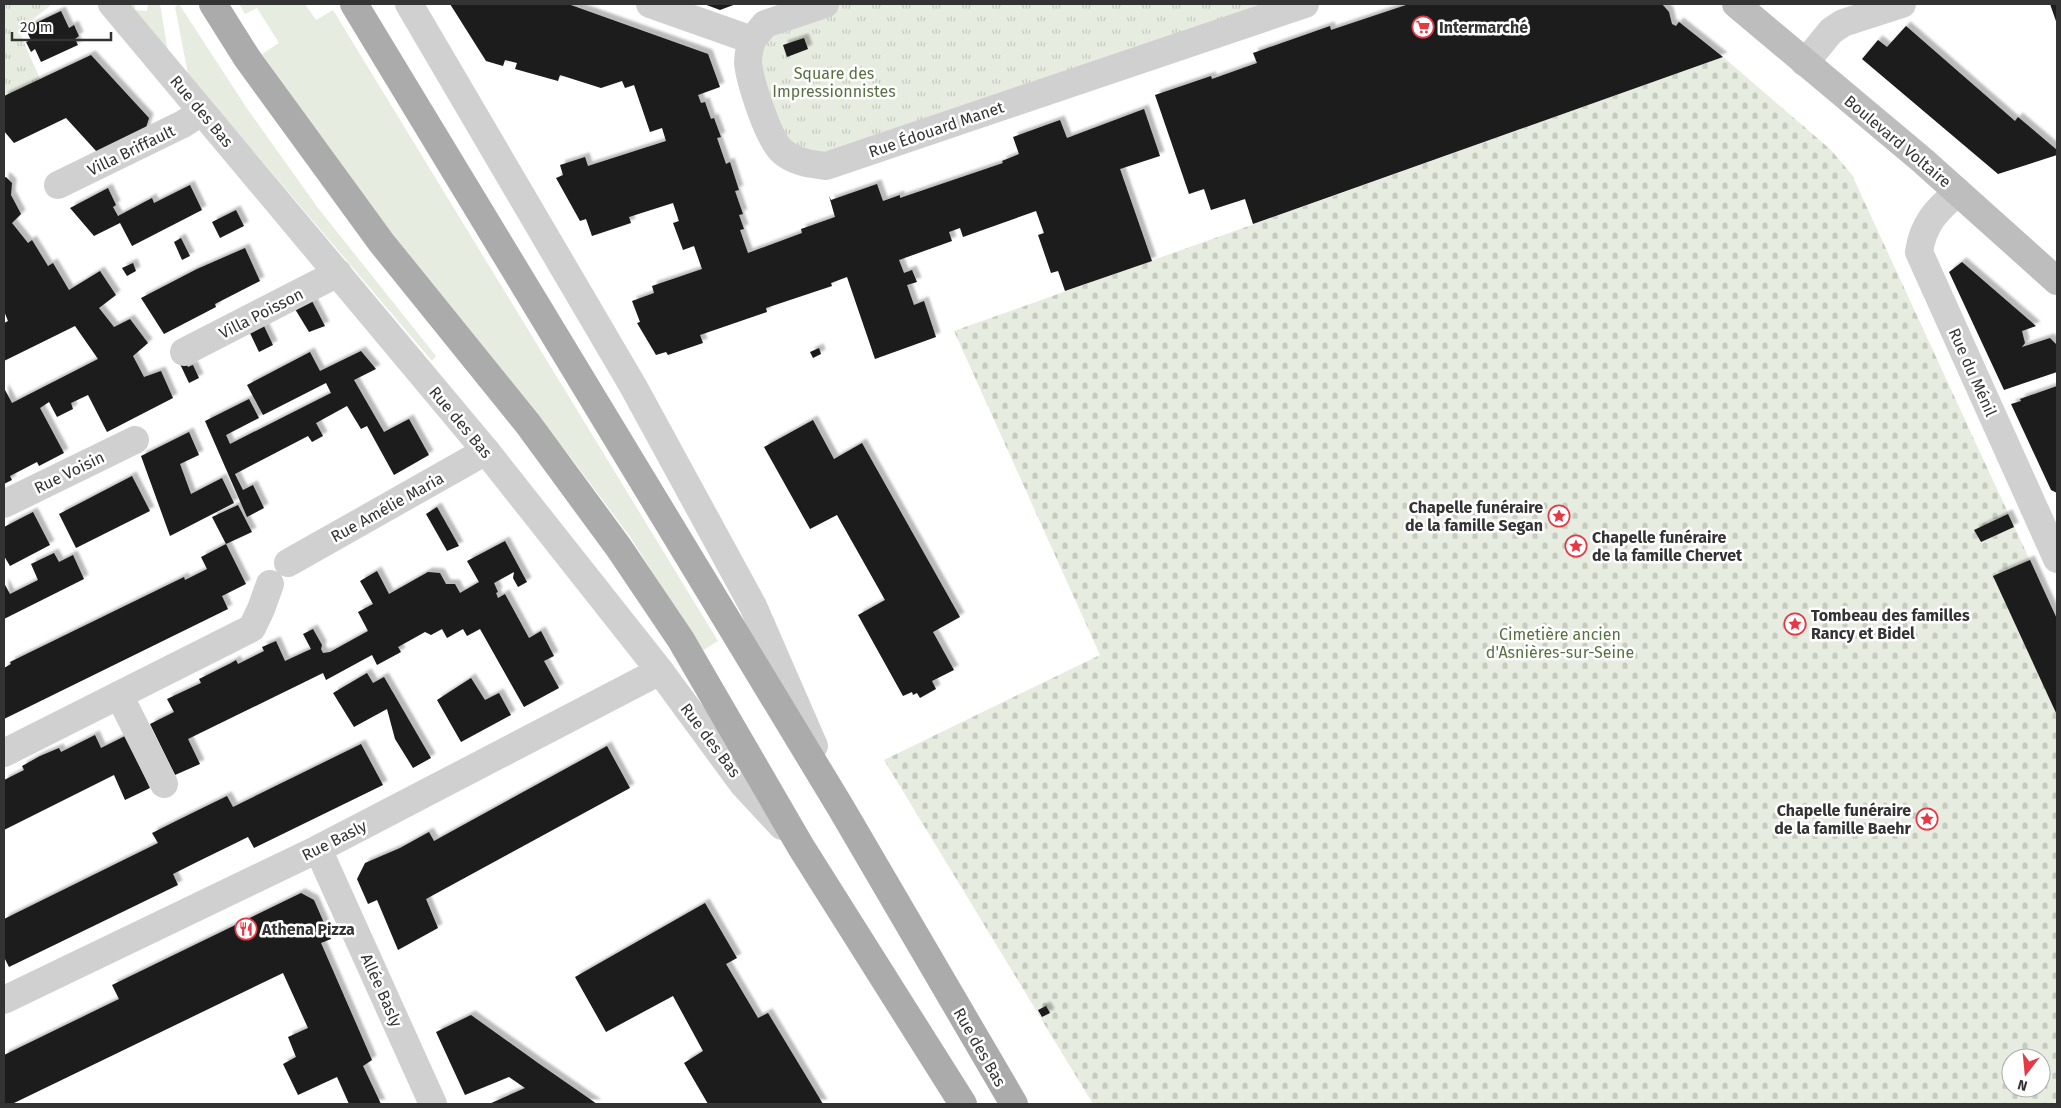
<svg xmlns="http://www.w3.org/2000/svg" width="2061" height="1108" font-family="'Fira Sans',sans-serif">
  <defs>
    <pattern id="cemetery-stones" width="16" height="16" patternUnits="userSpaceOnUse" patternTransform="scale(1.25)"><rect width="16" height="16" fill="#e6ecdf"/><path d="M2 7V4a2 2 0 0 1 4 0v3zM10 15v-3a2 2 0 0 1 4 0v3z" fill="#c6cbc0"/></pattern>
    <pattern id="park-tufts" width="24" height="20" patternUnits="userSpaceOnUse" patternTransform="scale(1.25)"><rect width="24" height="20" fill="#e6ecdf"/><path d="M3 7l-1-3M5 7V3M7 7l1-3M15 17l-1-3M17 17v-4M19 17l1-3" fill="none" stroke="#c6cbc0"/></pattern>
    <filter id="shadow"><feDropShadow dx="4.5" dy="-4.5" stdDeviation="1" flood-color="#0004"/></filter>
  </defs>
  <rect width="100%" height="100%" fill="#fff"/>
  <g fill="#e6ecdf">
    <path d="M128,4H135V10L147,11L148,4H160L168,52Z"/>
    <path d="M179,4L246,107L318,208L436,356L432,361L188,74L175,7Z"/>
    <path d="M239,4H305L316,20L333,10L718,641L702,651L631,538L571,458L391,232L325,144L262,54L279,43L257,8L245,14Z"/>
  </g>
  <path fill="url(#cemetery-stones)" fill-rule="evenodd" d="M1723,57L1831,150L1852,175L2057,619V1104H1093L884,760L1100,655L954,331ZM2011,1058H2041V1088H2011Z"/>
  <g fill="url(#park-tufts)">
    <path d="M4,4H52L19,31L40,79L4,96Z"/>
    <path d="M825,4H1305L826,166L781,151L752,40Z"/>
  </g>
  <g fill="#1a1a1a" filter="url(#shadow)">
    <path d="M450,4H568L708,54L720,87L698,95L701,103L705,102L711,119L714,118L721,137L717,138L726,164L730,162L739,190L735,191L743,214L739,215L744,229L740,230L748,253L802,233L801,229L835,217L829,196L831,200L877,184L883,201L900,195V198L1003,163L1002,161L1019,154L1013,137L1060,120L1067,138L1144,109L1160,156L1120,169L1152,261L1065,291L1058,271L1051,273L1038,235L1044,233L1036,211L963,237L960,228L949,232L952,241L899,260L904,273L912,270L917,282L907,285L914,305L924,301L936,337L875,359L847,277L831,283L832,286L766,308L767,312L700,335L703,343L668,355L666,352L656,355L637,323L640,322L632,301L654,293L652,286L702,269L694,246L683,250L673,223L679,221L673,203L629,217L631,223L592,236L586,219L580,221L556,178L563,175L560,165L585,157L588,166L666,141L662,128L650,132L634,85L625,88L622,81L601,88L560,75L558,81L515,69L517,63L505,60L503,66L486,61Z"/>
    <path d="M704,4H736L720,10Z"/>
    <path d="M1409,4H1662L1669,12L1672,24L1676,26L1679,22L1723,57L1253,224L1245,199L1211,210L1204,189L1189,194L1155,95L1211,76L1212,79L1257,63L1253,53L1330,26L1331,30Z"/>
    <path d="M2050,4H2057V24Z"/>
    <path d="M61,11L69,28L74,25L79,36L75,39L78,45L41,62L35,49L31,52L26,42L31,40L25,28Z"/>
    <path d="M1906,26L2015,121L2018,117L2057,150V155L1998,174L1862,59L1878,40L1887,47Z"/>
    <path d="M804,38L808,49L787,57L783,45Z"/>
    <path d="M91,55L149,118L145,131L97,152L66,118L14,143L4,131V96Z"/>
    <path d="M6,177L12,183L11,195L21,214L12,223L28,243L32,240L48,266L53,263L69,290L100,271L116,295L99,308L114,327L130,319L148,343L133,356L144,377L161,371L173,398L107,432L88,395L71,403L73,409L57,417L49,402L40,408L64,453L39,466L37,462L10,476L12,480L4,484V388L12,403L98,359L75,326L4,361V323L8,321L4,311V178Z"/>
    <path d="M190,185L202,210L132,246L120,223L94,236L70,208L108,188L116,205L113,207L118,216L152,198L154,203Z"/>
    <path d="M236,210L244,226L220,238L212,222Z"/>
    <path d="M181,238L190,256L182,260L174,242Z"/>
    <path d="M245,248L260,281L215,304L216,307L164,334L141,298L197,269Z"/>
    <path d="M1962,262L2036,326L2022,331L2025,343L2022,347L2050,338L2057,345V372L2004,390L1949,272Z"/>
    <path d="M133,263L136,271L127,276L122,268Z"/>
    <path d="M312,301L325,326L309,332L295,309Z"/>
    <path d="M263,324L273,345L259,352L249,331Z"/>
    <path d="M819,348L821,354L813,358L810,352Z"/>
    <path d="M361,351L376,369L354,380L384,432L409,419L429,455L394,475L367,426L361,429L347,406L316,423L323,436L312,442L308,436L235,474L243,490L253,485L264,508L247,517L205,421L249,399L259,418L226,435L230,444L331,393L326,383L263,415L247,385L310,352L320,371Z"/>
    <path d="M186,362L188,367L193,365L199,378L189,383L180,364Z"/>
    <path d="M2057,386V493L2051,490L2011,404L2021,401L2020,399Z"/>
    <path d="M813,420L834,459L862,443L960,617L933,632L954,670L932,681L936,689L920,698L917,693L913,695L912,692L903,696L858,615L885,600L837,515L810,529L764,447Z"/>
    <path d="M189,432L199,455L180,464L191,494L222,478L234,503L170,536L141,456Z"/>
    <path d="M132,476L150,511L76,548L59,514Z"/>
    <path d="M238,505L252,532L226,544L246,584L222,596L228,609L4,719V668L11,664L10,662L184,577L185,580L207,569L201,557L226,544L212,517Z"/>
    <path d="M437,507L459,546L447,551L426,514Z"/>
    <path d="M33,512L50,545L10,566L4,556V527Z"/>
    <path d="M2008,514L2014,527L1981,542L1974,530Z"/>
    <path d="M505,541L527,582L518,587L513,578L514,572L494,583L498,592L496,593L498,598L505,594L529,638L541,631L554,656L544,661L559,688L524,707L480,629L467,636L463,629L447,638L442,629L431,635L425,632L398,647L401,652L377,665L372,655L326,680L323,673L188,739L200,764L175,775L150,724L174,712L167,699L201,683L199,679L231,663L236,660L238,664L264,651L262,647L276,641L285,661L311,649L303,634L313,629L322,645L321,649L323,653L330,652L368,631L358,612L373,604L360,581L377,571L389,594L428,572L440,573L446,584H455L460,593L479,582L467,561Z"/>
    <path d="M54,553L59,562L73,555L84,579L4,619V583L10,594L38,580L31,564Z"/>
    <path d="M2030,560L2057,619V715L1993,576Z"/>
    <path d="M367,673L373,683L384,677L431,758L413,768L395,739L387,709L354,727L333,693Z"/>
    <path d="M471,678L485,700L499,693L511,715L461,742L437,700Z"/>
    <path d="M95,735L101,748L125,736L150,788L125,800L114,775L4,830V780L24,770L22,766L40,756L59,748L61,752Z"/>
    <path d="M361,744L383,785L254,848L248,837L199,861L173,874L178,885L9,967L4,957V919L158,843L152,833L178,820L227,796L233,807Z"/>
    <path d="M607,746L630,788L426,899L438,928L398,950L377,900L368,904L357,879L365,863L400,848L429,832L434,841Z"/>
    <path d="M301,893L314,900L331,939L321,943L372,1060L363,1066L381,1104H349L337,1077L298,1095L283,1064L296,1057L288,1037L308,1028L283,973L12,1104H4V1055L119,999L112,985Z"/>
    <path d="M705,903L737,958L726,964L758,1018L768,1013L823,1104H708L684,1063L703,1051L673,996L606,1032L575,977Z"/>
    <path d="M1046,1006L1050,1013L1042,1017L1038,1010Z"/>
    <path d="M471,1015L538,1063L597,1104H489L525,1088L509,1077L465,1095L436,1032Z"/>
  </g>
  <g fill="none" stroke-linecap="round" stroke-linejoin="round">
    <g stroke="#d0d0d0" stroke-width="28">
      <path d="M112,4L486,451L660,671L743,784L782,826"/>
      <path d="M409,4L633,386L753,606L814,746"/>
      <path d="M650,4L752,40C750,47 748,55 748,63C750,81 768,140 783,152C795,162 810,164 826,166L1305,4"/>
      <path d="M752,40L765,24L825,4"/>
      <path d="M1805,63L1831,31L1843,23L1902,4"/>
      <path d="M58,185L183,124L202,112"/>
      <path d="M1958,192C1937,209 1923,224 1919,252L2057,559"/>
      <path d="M184,352L338,273"/>
      <path d="M4,504L135,440"/>
      <path d="M288,563L486,451"/>
      <path d="M119,695L164,784"/>
      <path d="M4,753L252,628L261,609L270,584"/>
      <path d="M318,849L433,1104"/>
      <path d="M4,1000L318,849L660,671"/>
    </g>
    <path stroke="#bdbdbd" stroke-width="28" d="M1736,4L1922,160L2057,281"/>
    <g stroke="#ababab" stroke-width="28">
      <path d="M213,4L247,58L381,242L528,424L619,548L681,640L801,847L963,1104"/>
      <path d="M354,4L841,808L1014,1104"/>
    </g>
  </g>
  <defs>
    <g id="supermarket-ring" transform="scale(1.125)"><circle r="9.5" fill="#fff" stroke="#e63946" stroke-width="1.5"/><path d="M-6-5.5h2.5l.6 2H6L4.5 2H-2.5L-4.4-4H-6ZM-1.5 3.2a1.3 1.3 0 1 0 .1 0ZM3 3.2a1.3 1.3 0 1 0 .1 0Z" fill="#e63946"/></g>
    <g id="sight-ring" transform="scale(1.125)"><circle r="9.5" fill="#fff" stroke="#e63946" stroke-width="1.5"/><path d="M0-6L1.8-2.2L6-1.7L2.9 1.2L3.7 5.4L0 3.3L-3.7 5.4L-2.9 1.2L-6-1.7L-1.8-2.2Z" fill="#e63946"/></g>
    <g id="restaurant-ring" transform="scale(1.125)"><circle r="9.5" fill="#fff" stroke="#e63946" stroke-width="1.5"/><path d="M-5-6h1v4h1v-4h1v4h1v-4h1v5L-1.5 .5V6h-2V.5L-5-1ZM5-6V6H3V1.5H1.5Q1.5-4 5-6Z" fill="#e63946"/></g>
  </defs>
  <g fill-rule="evenodd">
    <use href="#supermarket-ring" x="1423" y="27"/>
    <use href="#sight-ring" x="1559" y="516"/>
    <use href="#sight-ring" x="1576" y="546"/>
    <use href="#sight-ring" x="1795" y="624"/>
    <use href="#sight-ring" x="1927" y="819"/>
    <use href="#restaurant-ring" x="246" y="929"/>
  </g>
  <g text-anchor="middle" stroke-width="5" stroke-linejoin="round" paint-order="stroke">
    <g font-size="16" font-weight="bold" fill="#333" stroke="#fff" text-anchor="start">
      <text x="1439" y="33">Intermarché</text>
      <text x="1543" y="513" text-anchor="end">Chapelle funéraire<tspan x="1543" dy="18">de la famille Segan</tspan></text>
      <text x="1592" y="543">Chapelle funéraire<tspan x="1592" dy="18">de la famille Chervet</tspan></text>
      <text x="1811" y="621">Tombeau des familles<tspan x="1811" dy="18">Rancy et Bidel</tspan></text>
      <text x="1911" y="816" text-anchor="end">Chapelle funéraire<tspan x="1911" dy="18">de la famille Baehr</tspan></text>
      <text x="262" y="935">Athena Pizza</text>
    </g>
    <g font-size="16" fill="#56703f" stroke="#fff">
      <text x="834" y="79">Square des<tspan x="834" dy="18">Impressionnistes</tspan></text>
      <text x="1560" y="640">Cimetière ancien<tspan x="1560" dy="18">d'Asnières-sur-Seine</tspan></text>
    </g>
    <g font-size="16" fill="#333" stroke="#fff">
      <text transform="translate(202 111) rotate(50)" y="6">Rue des Bas</text>
      <text transform="translate(936 129) rotate(-19)" y="6">Rue Édouard Manet</text>
      <text transform="translate(1898 141) rotate(40)" y="6">Boulevard Voltaire</text>
      <text transform="translate(131 150) rotate(-26)" y="6">Villa Briffault</text>
      <text transform="translate(261 313) rotate(-27)" y="6">Villa Poisson</text>
      <text transform="translate(1973 372) rotate(66)" y="6">Rue du Ménil</text>
      <text transform="translate(461 422) rotate(50)" y="6">Rue des Bas</text>
      <text transform="translate(69 472) rotate(-26)" y="6">Rue Voisin</text>
      <text transform="translate(387 507) rotate(-29)" y="6">Rue Amélie Maria</text>
      <text transform="translate(711 740) rotate(53)" y="6">Rue des Bas</text>
      <text transform="translate(334 840) rotate(-27)" y="6">Rue Basly</text>
      <text transform="translate(382 990) rotate(66)" y="6">Allée Basly</text>
      <text transform="translate(980 1047) rotate(60)" y="6">Rue des Bas</text>
    </g>
  </g>
  <rect width="2061" height="1108" fill="none" stroke="#333333" stroke-width="10"/>
  <g transform="translate(2026 1073) rotate(196)"><circle r="24" fill="#ffffff" stroke="#adadad"/>
  <path d="M0-4L9 19L0 12L-9 19Z" fill="#e63946"/>
  <text y="-8" font-size="14" font-weight="bold" text-anchor="middle" fill="#333333">N</text>
  </g>
  <path d="M12 32v8h99v-8" fill="none" stroke="#333333" stroke-width="2.5"/>
  <text x="20" y="32" font-size="15" fill="#333333" stroke="#ffffff" stroke-width="4" paint-order="stroke">20 m</text>
</svg>
